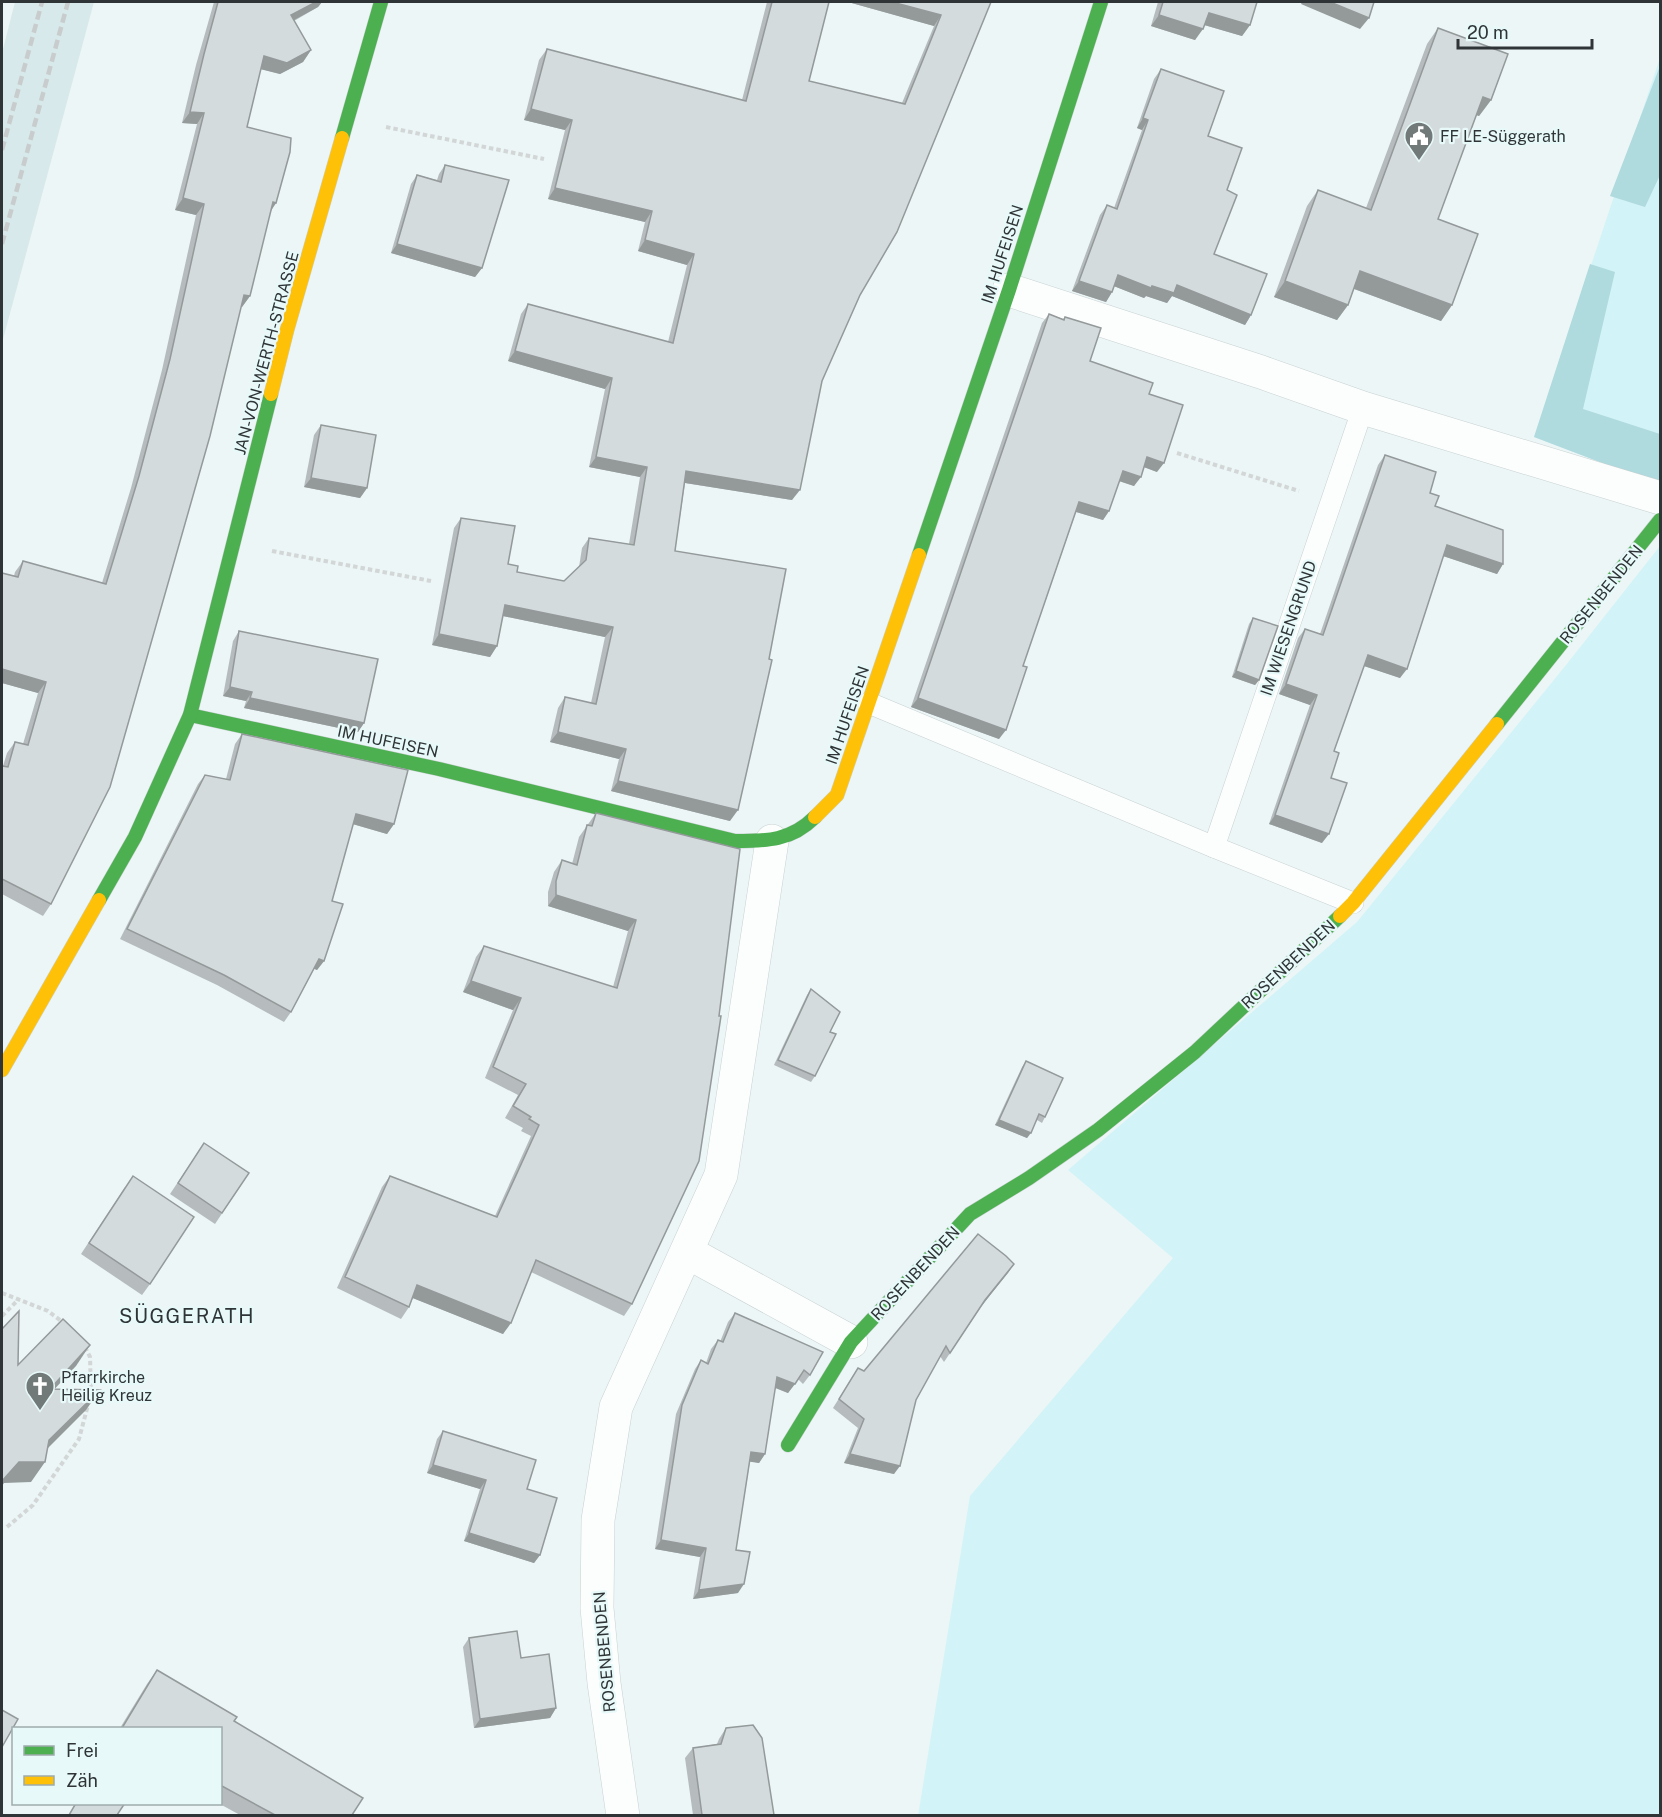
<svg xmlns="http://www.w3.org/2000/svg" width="1662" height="1817" font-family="'Public Sans',sans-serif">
  <rect width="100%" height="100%" fill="#ecf6f6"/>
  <path fill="#d7e9ea" d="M15,2H94L2,343V53Z"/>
  <g fill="#d2f3f7">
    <path d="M1660,58V485L1534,437Z"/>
    <path d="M1660,546V1815L918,1816L970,1496L1173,1258L1068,1170L1357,922L1566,665Z"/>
  </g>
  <g fill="#afdade">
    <path d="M1660,66V175L1645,207L1610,196Z"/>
    <path d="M1590,264L1615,272L1583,409L1660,434V485L1534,437Z"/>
  </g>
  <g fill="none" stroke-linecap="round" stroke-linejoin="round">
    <g stroke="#c9d1d1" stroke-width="22">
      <g id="lane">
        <path d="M869,703L1214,847L1353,903"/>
        <path d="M1214,847L1363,408"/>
      </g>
    </g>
    <g stroke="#c9d1d1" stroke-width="34">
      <g id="street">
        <path d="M1009,290L1261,372L1363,408L1660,498"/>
        <path d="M687,1252L851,1342"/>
        <path d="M623,1816L604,1683L597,1608L598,1520L616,1407L721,1175L772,841"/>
      </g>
    </g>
    <g stroke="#c9d1d1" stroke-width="15">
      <g id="fast">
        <path d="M342,138L381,2"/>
        <path d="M919,555L1009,290L1101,2"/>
        <path d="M190,715L439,769L735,841C767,841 791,841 815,817"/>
        <path d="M1497,724L1660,520"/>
        <path d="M99,900L135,837L190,715L271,394"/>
        <path d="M788,1445L851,1342L970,1214L1029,1178L1098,1130L1195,1052L1340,916"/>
      </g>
    </g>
    <g stroke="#c9d1d1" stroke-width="15">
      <g id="slow">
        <path d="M271,394L287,330L342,138"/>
        <path d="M815,817L837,795L919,555"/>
        <path d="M1340,916L1353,903L1497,724"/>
        <path d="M2,1070L99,900"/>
      </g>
    </g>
    <g stroke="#d3d6d6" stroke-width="4" stroke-dasharray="4.5 3" stroke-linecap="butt">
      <path d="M386,127L544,159"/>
      <path d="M1177,453L1299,491"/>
      <path d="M272,551L431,581"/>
      <path d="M2,1293L48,1311L65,1324"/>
      <path d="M2,1316L19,1299"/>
      <path d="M85,1347L90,1357L91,1392"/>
      <path d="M7,1527L33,1505L79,1439L88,1405"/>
    </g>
    <use href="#lane" stroke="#fcfefe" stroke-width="21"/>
    <use href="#street" stroke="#fcfefe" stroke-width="33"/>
    <use href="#fast" stroke="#4caf50" stroke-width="14"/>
    <use href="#slow" stroke="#ffc107" stroke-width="14"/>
    <g stroke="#c8cccc" stroke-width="4.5" stroke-dasharray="9 4.5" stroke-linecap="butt">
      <path d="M2,150L42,2"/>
      <path d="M2,244L68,2"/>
    </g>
  </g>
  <g fill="#b6bcbd">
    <path d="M214,2H322L318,7L294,21L311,50L303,62L280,74L261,69L247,127L276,203L270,211L250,296L242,307H241L51,904L43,916L2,894V766H3L7,753L15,742L23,744L38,693L2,683V573L14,576L15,572L23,561L102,583L131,488L162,370L196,215L175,210L197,124L182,123L196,65Z"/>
    <path d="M767,2H829L809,81L902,103L934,26L848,2H991L822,381L792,500L685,483L675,551L730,821L611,791L619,759L550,742L558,708L565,697L591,703L605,637L503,616L497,646L490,657L432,645L454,528L461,518L508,564L517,572L564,581L579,567L582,548L589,538L629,544L640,477L589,467L605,389L508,361L521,314L528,304L668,342L687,265L638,251L645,222L548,199L565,130L524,120L539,60L547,49L742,100Z"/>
    <path d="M1158,2H1257L1250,25L1242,36L1204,25L1195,40L1151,26Z"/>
    <path d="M1438,28L1491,100L1479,116L1476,115L1438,219L1452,305L1441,321L1354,289L1348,305L1337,320L1274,297L1307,206L1318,190L1366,208L1427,44Z"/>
    <path d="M1161,69L1208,136L1227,190L1214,254L1251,315L1245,325L1172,296L1167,303L1146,296L1144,298L1114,286L1112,292L1106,302L1072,291L1100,215L1107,205L1114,208L1142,130L1137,128L1154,79Z"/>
    <path d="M445,165L482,268L475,277L391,253L411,184L417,175L437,180L439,174Z"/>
    <path d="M1049,314L1063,319L1065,317L1090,361L1149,394L1157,472L1144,467L1134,486L1119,481L1109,511L1103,520L1076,512L1023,666L999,739L911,707L1042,323Z"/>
    <path d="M321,425L367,488L360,498L304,487L314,435Z"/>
    <path d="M1385,455L1430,493L1435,506L1503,564L1497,574L1443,556L1400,678L1364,666L1334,751L1322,843L1269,824L1310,705L1279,694L1298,638L1305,629L1320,634L1378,465Z"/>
    <path d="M1253,618L1259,680L1255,685L1232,677L1249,624Z"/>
    <path d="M239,631L364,723L358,732L244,708L246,701L223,696L233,641Z"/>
    <path d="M242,734L394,824L387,834L353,824L332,901L324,961L317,970L314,969L291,1012L284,1022L217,985L120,939L198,784L205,775L226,779L235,744Z"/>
    <path d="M596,813L740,849L632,1304L624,1316L531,1272L503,1334L413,1298L409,1307L401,1319L337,1288L382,1187L390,1176L495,1216L531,1136L521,1131L523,1128L505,1118L518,1095L485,1078L513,1010L463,992L476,957L484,946L613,987L628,931L548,906V892L554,872L562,860L572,864L579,837Z"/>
    <path d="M811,989L815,1076L811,1082L774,1065L807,995Z"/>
    <path d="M1026,1061L1045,1117L1042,1123L1037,1120L1027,1138L995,1125L1022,1067Z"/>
    <path d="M204,1143L249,1173L215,1224L170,1194Z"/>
    <path d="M125,1187L150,1284L142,1295L81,1254Z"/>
    <path d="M1014,1264L981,1307L944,1362L940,1356L916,1400L894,1474L844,1463L858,1428L833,1408L858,1368L864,1371Z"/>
    <path d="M735,1313L810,1375L803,1384L798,1379L788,1393L775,1388L765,1454L759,1463L750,1461L736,1550L738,1593L693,1599L700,1557L655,1549L676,1414L695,1369L701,1360L706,1363L711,1349L718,1340L720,1342L728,1322Z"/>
    <path d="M443,1431L527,1489L540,1555L534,1563L464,1541L480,1489L427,1473L437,1439Z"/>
    <path d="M469,1638L521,1658L556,1708L550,1718L474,1728L463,1647Z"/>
    <path d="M157,1670L234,1721L352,1815H240L218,1803H220V1728H120L147,1684Z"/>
    <path d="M726,1728L774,1815H693L685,1758L693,1748L717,1744L719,1739Z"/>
  </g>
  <g fill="#94999a">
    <path d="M316,2H322L318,7L283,26L291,15Z"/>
    <path d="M848,2H892L941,15L934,26Z"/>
    <path d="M1302,2H1330L1369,18L1360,29L1301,4Z"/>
    <path d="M1209,13L1250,25L1242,36L1201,24Z"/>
    <path d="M1159,15L1203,29L1195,40L1151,26Z"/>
    <path d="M311,50L303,62L280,74L256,68L264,56Z"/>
    <path d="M1483,97L1491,100L1479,116L1472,113Z"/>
    <path d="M531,109L572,120L565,130L524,120Z"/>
    <path d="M190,112L204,113L197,124L182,123Z"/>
    <path d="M1143,118L1148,120L1142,130L1137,128Z"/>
    <path d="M555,188L652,211L645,222L548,199Z"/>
    <path d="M183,198L204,204L196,215L175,210Z"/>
    <path d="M273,202L276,203L269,214Z"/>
    <path d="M645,240L694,254L687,265L638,251Z"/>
    <path d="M397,244L482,268L475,277L391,253Z"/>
    <path d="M1360,271L1452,305L1441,321L1349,287Z"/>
    <path d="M1118,275L1152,286L1177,285L1251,315L1245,325L1172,296L1167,303L1146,296L1144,298L1111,285Z"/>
    <path d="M1079,281L1112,292L1106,302L1072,291Z"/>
    <path d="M1285,281L1348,305L1337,320L1274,297Z"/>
    <path d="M244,295L250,296L242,307L236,306Z"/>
    <path d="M515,351L612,378L605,389L508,361Z"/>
    <path d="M596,457L647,467L640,477L589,467Z"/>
    <path d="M1147,457L1164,463L1157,472L1141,466Z"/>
    <path d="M686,471L800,490L792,500L679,482Z"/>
    <path d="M1123,471L1141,477L1134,486L1116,480Z"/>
    <path d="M311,478L367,488L360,498L304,487Z"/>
    <path d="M1079,502L1109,511L1103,520L1073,511Z"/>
    <path d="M1447,545L1503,564L1497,574L1440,555Z"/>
    <path d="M505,605L613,627L605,637L498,615Z"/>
    <path d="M439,634L497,646L490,657L432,645Z"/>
    <path d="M1368,655L1407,669L1400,678L1361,665Z"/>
    <path d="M2,669L46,682L38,693L2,683Z"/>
    <path d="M1236,671L1259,680L1255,685L1232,677Z"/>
    <path d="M1286,684L1317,695L1310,705L1279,694Z"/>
    <path d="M230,687L252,692L246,701L223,696Z"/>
    <path d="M250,698L364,723L358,732L244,708Z"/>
    <path d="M918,698L1006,730L999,739L911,707Z"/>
    <path d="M558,732L626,749L619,759L550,742Z"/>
    <path d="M618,781L738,810L730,821L611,791Z"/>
    <path d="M356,814L394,824L387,834L349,823Z"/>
    <path d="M1275,815L1329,834L1322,843L1269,824Z"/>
    <path d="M556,895L636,920L628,931L548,906Z"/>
    <path d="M319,959L324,961L317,970L313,968Z"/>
    <path d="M471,981L521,998L513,1010L463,992Z"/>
    <path d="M999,1120L1031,1133L1027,1138L995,1125Z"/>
    <path d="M1014,1264L1008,1273L979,1309L985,1300Z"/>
    <path d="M417,1285L511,1323L503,1334L410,1297Z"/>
    <path d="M90,1345L76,1366L36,1409L50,1389Z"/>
    <path d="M777,1377L795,1384L788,1393L771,1386Z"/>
    <path d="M100,1390L86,1410L35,1461L49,1440Z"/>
    <path d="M751,1452L765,1454L759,1463L745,1461Z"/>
    <path d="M850,1454L900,1466L894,1474L844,1463Z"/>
    <path d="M19,1462H45L31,1482L4,1483L2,1486V1481Z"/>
    <path d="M433,1465L486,1480L480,1489L427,1473Z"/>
    <path d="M469,1533L540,1555L534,1563L464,1541Z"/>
    <path d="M661,1540L706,1548L700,1557L655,1549Z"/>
    <path d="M744,1584L738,1593L693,1599L699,1590Z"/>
    <path d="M556,1708L550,1718L474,1728L480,1719Z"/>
  </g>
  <g fill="#d4dbdc" stroke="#94999a" stroke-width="1.5">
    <path d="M218,2H316L291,15L311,50L287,63L264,56L247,127L291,138L290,152L276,203L273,202L250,296L244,295L210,436L110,787L51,904L2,879V766L8,767L15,742L28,745L46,682L2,669V573L18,577L23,561L106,584L139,476L170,359L204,204L183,198L204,113L190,112L204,54Z"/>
    <path d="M772,2H829L809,81L905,104L941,15L892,2H991L897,232L860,295L822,381L800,490L686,471L675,551L786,569L769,659L772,660L738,810L618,781L626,749L558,732L565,697L596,704L613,627L505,605L497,646L439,634L461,518L515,526L508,564L518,566L517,572L564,581L586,560L589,538L634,545L647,467L596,457L612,378L515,351L528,304L673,343L694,254L645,240L652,211L555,188L572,120L531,109L547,49L746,101Z"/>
    <path d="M1163,2H1257L1250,25L1209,13L1203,29L1159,15Z"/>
    <path d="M1330,2H1374L1369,18Z"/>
    <path d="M1438,28L1508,54L1491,100L1483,97L1438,219L1478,234L1452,305L1360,271L1348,305L1285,281L1318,190L1371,210Z"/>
    <path d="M1161,69L1224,91L1208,136L1242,148L1227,190L1237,195L1214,254L1267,274L1251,315L1177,285L1174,293L1152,286L1151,288L1118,275L1112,292L1079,281L1107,205L1117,209L1148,120L1143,118Z"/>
    <path d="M445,165L509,180L482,268L397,244L417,175L441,182Z"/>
    <path d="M1049,314L1064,320L1065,317L1101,328L1090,361L1153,383L1149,394L1183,405L1164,463L1147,457L1141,477L1123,471L1109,511L1079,502L1023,666L1027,667L1006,730L918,698Z"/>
    <path d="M321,425L376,435L367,488L311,478Z"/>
    <path d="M1385,455L1436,472L1430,493L1439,496L1435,506L1503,530V564L1447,545L1407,669L1368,655L1334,751L1339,753L1331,778L1347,783L1329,834L1275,815L1317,695L1286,684L1305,629L1323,635Z"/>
    <path d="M1253,618L1278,626L1259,680L1236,671Z"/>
    <path d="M239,631L378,659L364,723L250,698L252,692L230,687Z"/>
    <path d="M242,734L408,770L394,824L356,814L332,901L343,904L324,961L319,959L291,1012L224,975L127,929L205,775L230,780Z"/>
    <path d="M596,813L740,849L719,1016H721L699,1161L632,1304L536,1260L511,1323L417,1285L409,1307L345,1277L390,1176L497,1217L539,1125L529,1119L531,1117L513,1106L526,1084L493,1067L521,998L471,981L484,946L617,988L636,920L556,895V881L562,860L577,865L587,825L592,826Z"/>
    <path d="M811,989L840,1012L830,1032L836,1034L815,1076L778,1060Z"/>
    <path d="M1026,1061L1063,1078L1045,1117L1039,1114L1031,1133L999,1120Z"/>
    <path d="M204,1143L249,1173L222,1213L178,1183Z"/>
    <path d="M133,1176L194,1217L150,1284L89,1243Z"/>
    <path d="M978,1234L1006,1256L1014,1264L985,1300L950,1353L946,1346L916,1400L900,1466L850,1454L864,1419L839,1399L858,1368L864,1371Z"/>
    <path d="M19,1311L18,1365L63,1319L90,1345L50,1389L100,1390L49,1440L45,1462H19L2,1481V1329Z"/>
    <path d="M735,1313L823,1352L810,1375L804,1370L795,1384L777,1377L765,1454L751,1452L736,1550L750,1552L744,1584L699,1590L706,1548L661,1540L682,1405L701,1360L708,1364L718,1340L723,1342Z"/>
    <path d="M443,1431L536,1460L527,1489L557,1498L540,1555L469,1533L486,1480L433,1465Z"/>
    <path d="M517,1631L521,1658L549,1654L556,1708L480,1719L469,1638Z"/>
    <path d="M157,1670L237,1717L234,1721L363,1798L352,1815H275L220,1785V1728H122Z"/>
    <path d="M2,1710L18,1719L2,1747Z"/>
    <path d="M753,1725L762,1738L774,1815H702L693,1748L721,1744L726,1728Z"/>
    <path d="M76,1803H125L117,1815H69Z"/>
  </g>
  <defs>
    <g id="civic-pin" transform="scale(1.5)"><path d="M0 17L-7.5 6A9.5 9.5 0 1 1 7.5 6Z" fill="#717979" stroke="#e8f9fa"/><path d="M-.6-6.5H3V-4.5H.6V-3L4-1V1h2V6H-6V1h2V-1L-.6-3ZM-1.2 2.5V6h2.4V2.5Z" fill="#fff"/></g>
    <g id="church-pin" transform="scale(1.5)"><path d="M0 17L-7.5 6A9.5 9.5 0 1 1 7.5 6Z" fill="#717979" stroke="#e8f9fa"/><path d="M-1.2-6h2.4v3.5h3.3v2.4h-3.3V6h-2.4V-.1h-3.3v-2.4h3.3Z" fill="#fff"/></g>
  </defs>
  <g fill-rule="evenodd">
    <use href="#civic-pin" x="1419" y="136"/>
    <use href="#church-pin" x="40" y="1386"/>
  </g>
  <g text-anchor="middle" stroke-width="4.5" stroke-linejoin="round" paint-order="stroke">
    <g font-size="16" fill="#2f3536" stroke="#e8f9fa" text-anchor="start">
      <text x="1440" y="142">FF LE-Süggerath</text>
      <text x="61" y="1383">Pfarrkirche<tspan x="61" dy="18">Heilig Kreuz</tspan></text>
    </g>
    <g font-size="16" fill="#2f3536" stroke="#e8f9fa">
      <text transform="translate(1002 254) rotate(-72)" y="6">IM HUFEISEN</text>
      <text transform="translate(266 353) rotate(-75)" y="6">JAN-VON-WERTH-STRASSE</text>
      <text transform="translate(1601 594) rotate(-51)" y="6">ROSENBENDEN</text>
      <text transform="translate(1288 628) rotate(-71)" y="6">IM WIESENGRUND</text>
      <text transform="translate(847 715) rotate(-71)" y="6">IM HUFEISEN</text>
      <text transform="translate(388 741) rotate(12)" y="6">IM HUFEISEN</text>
      <text transform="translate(1288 964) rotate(-43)" y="6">ROSENBENDEN</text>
      <text transform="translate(915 1273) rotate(-47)" y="6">ROSENBENDEN</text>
      <text transform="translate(604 1652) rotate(-95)" y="6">ROSENBENDEN</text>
    </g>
    <g font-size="20" letter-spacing="1.5" fill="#2f3536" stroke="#e8f9fa">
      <text x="187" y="1323">SÜGGERATH</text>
    </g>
  </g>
  <rect width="1662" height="1817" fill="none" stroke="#2f3536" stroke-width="6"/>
  <rect x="12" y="1727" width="210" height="78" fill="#e8f9fa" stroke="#9eabac" stroke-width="1.5"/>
  <rect x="24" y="1746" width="30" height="9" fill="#4caf50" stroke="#9eabac" stroke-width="1.5"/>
  <text x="66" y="1757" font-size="18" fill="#2f3536">Frei</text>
  <rect x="24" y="1776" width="30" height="9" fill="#ffc107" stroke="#9eabac" stroke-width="1.5"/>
  <text x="66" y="1787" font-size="18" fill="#2f3536">Zäh</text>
  <path d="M1458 39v9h134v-9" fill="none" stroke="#2f3536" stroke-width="3"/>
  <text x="1467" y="39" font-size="18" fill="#2f3536" stroke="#e8f9fa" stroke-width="4.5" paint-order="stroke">20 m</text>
</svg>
